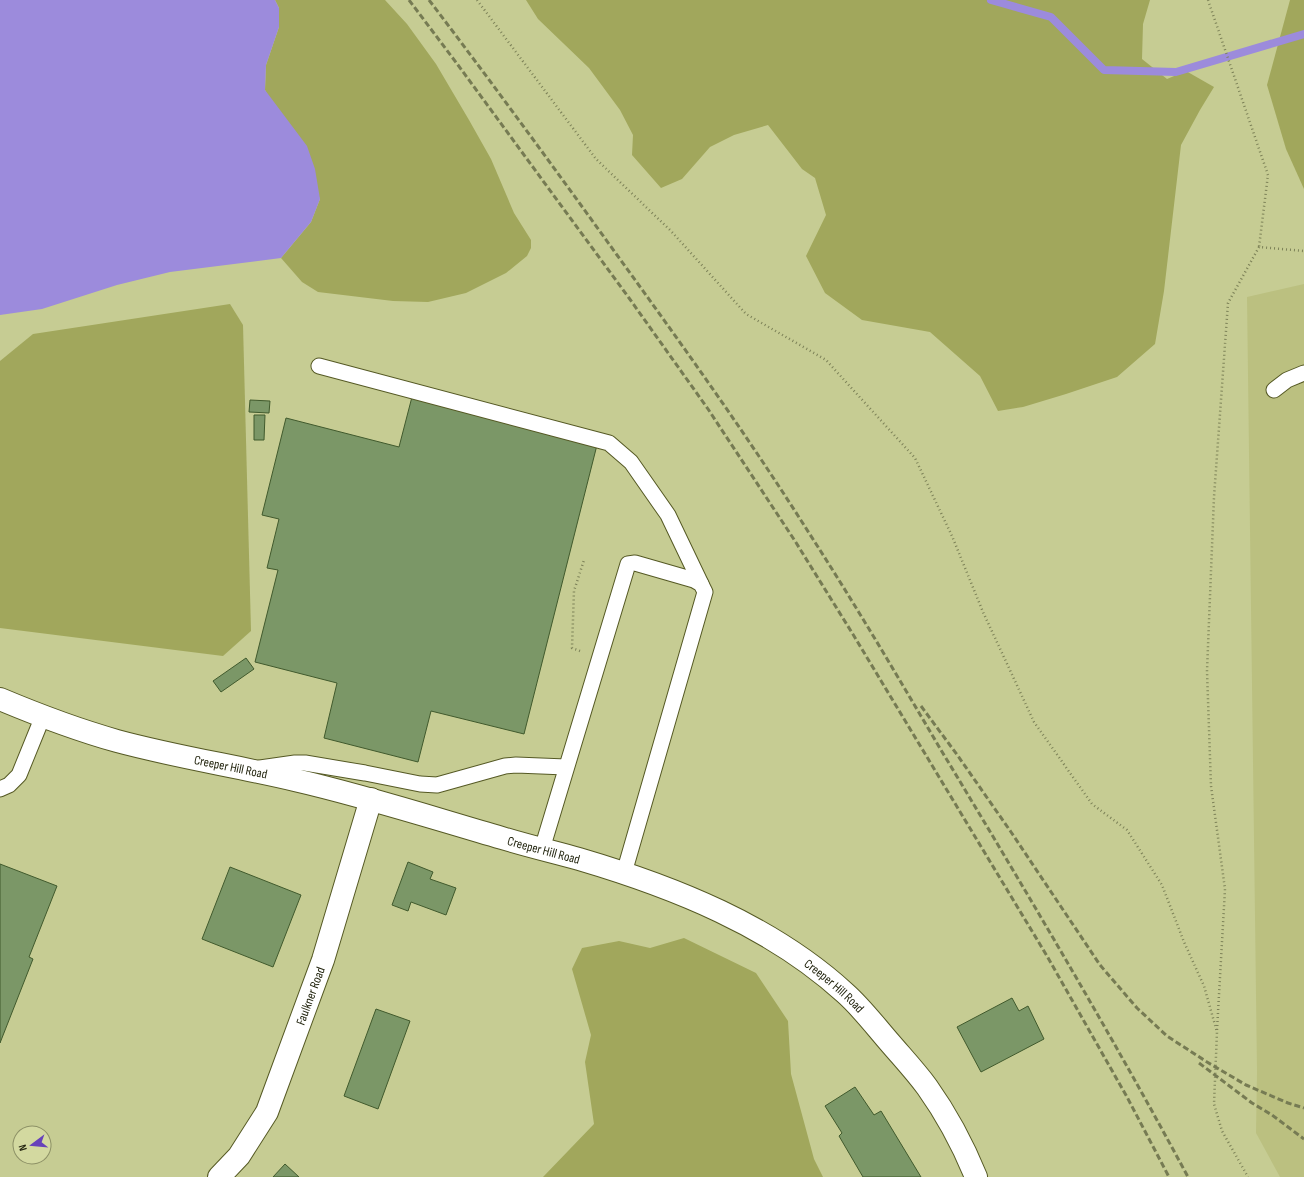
<svg xmlns="http://www.w3.org/2000/svg" width="1304" height="1177" font-family="'Sofia Sans Condensed',sans-serif">
  <rect width="100%" height="100%" fill="#c6cc93"/>
  <path fill="#bbc080" d="M1304,284V1177H1280L1256,1133L1257,1072L1247,297Z"/>
  <g fill="#a1a75c">
    <path d="M275,0H385L407,24L436,64L469,120L491,159L514,213L531,240V248L527,256L506,273L466,293L428,302L393,301L318,292L302,282L281,258L311,222L320,199L265,90L266,65L279,27V8Z"/>
    <path d="M526,0H1150L1143,24L1142,59L1167,79L1186,71L1214,87L1200,110L1181,145L1164,291L1155,344L1117,377L1066,394L1023,407L998,411L980,376L930,332L862,320L825,293L806,256L826,215L815,178L802,169L768,125L734,135L710,147L682,179L661,188L632,155L633,135L620,110L589,68L538,19Z"/>
    <path d="M1290,0H1304V189L1286,149L1267,85Z"/>
    <path d="M230,304L243,325L251,631L223,656L0,628V361L33,334Z"/>
    <path d="M684,938L756,973L788,1021L791,1074L814,1159L823,1177H543L594,1124L585,1062L591,1035L572,969L582,948L619,941L650,948Z"/>
  </g>
  <path fill="#9c8bdc" d="M0,0H275L279,8V27L266,65L265,90L307,146L315,169L320,199L311,222L281,258L170,272L117,285L42,309L0,315Z"/>
  <g fill="none" stroke-linecap="round" stroke-linejoin="round">
    <path stroke="#9c8bdc" stroke-width="8" d="M991,0L1051,17L1104,70L1176,72L1304,34"/>
  </g>
  <g fill="#7b9767" stroke="#415a2d">
    <path d="M413,393L598,441L524,734L431,711L418,762L324,738L337,683L255,662L278,570L267,568L279,519L262,515L286,418L399,447Z"/>
    <path d="M250,400L270,401L269,413L249,412Z"/>
    <path d="M254,415H265L264,440H254Z"/>
    <path d="M246,658L254,669L221,692L213,681Z"/>
    <path d="M408,862L433,872L430,879L456,888L446,915L411,902L408,911L392,905Z"/>
    <path d="M0,864L57,886L29,957L33,959L0,1043Z"/>
    <path d="M230,867L301,895L273,967L202,939Z"/>
    <path d="M1012,998L1019,1011L1028,1006L1044,1039L981,1072L957,1027Z"/>
    <path d="M376,1009L410,1021L378,1109L344,1096Z"/>
    <path d="M855,1087L874,1115L881,1111L921,1177H863L839,1136L842,1133L825,1106Z"/>
    <path d="M285,1164L299,1177H273Z"/>
  </g>
  <g fill="none" stroke-linecap="round" stroke-linejoin="round">
    <g stroke="#555924" stroke-width="17">
      <g id="service">
        <path d="M319,366L609,443L631,462L668,515L701,584"/>
        <path d="M1274,390L1287,380L1304,373"/>
        <path d="M260,768L295,763H305L365,773L420,784L437,785L505,766L516,765L566,767"/>
        <path d="M0,789L9,785L19,775L43,716"/>
        <path d="M542,849L628,564L635,563L694,580L701,584L705,592L624,873"/>
      </g>
    </g>
    <g stroke="#555924" stroke-width="24">
      <g id="minor">
        <path id="s1" d="M219,1177L239,1156L267,1112L323,960L371,799"/>
      </g>
    </g>
    <g stroke="#555924" stroke-width="24">
      <g id="tertiary">
        <path id="s2" d="M0,699C38,715 78,730 117,741C176,757 236,766 295,780C365,796 433,818 502,838C528,846 554,852 579,859C674,887 772,926 845,993C862,1008 876,1027 891,1044C903,1058 916,1072 927,1087C947,1115 963,1145 976,1177"/>
      </g>
    </g>
    <g stroke="#7d8258" stroke-width="2.5" stroke-dasharray="1 3" stroke-linecap="butt">
      <path d="M477,0L596,159L671,231L746,314L826,360L915,458L952,536L983,612L1034,722L1092,804L1127,830L1162,885L1184,942L1204,986L1217,1032L1214,1104L1222,1131L1248,1177"/>
      <path d="M1208,0L1268,175L1259,247"/>
      <path d="M580,651L572,648L574,591L584,560"/>
      <path d="M1217,1030L1225,889L1211,786L1207,671L1214,497L1228,303L1259,247L1304,251"/>
    </g>
    <use href="#service" stroke="#fff" stroke-width="15"/>
    <use href="#minor" stroke="#fff" stroke-width="22"/>
    <use href="#tertiary" stroke="#fff" stroke-width="22"/>
    <g stroke="#767b53" stroke-width="3" stroke-dasharray="6 3" stroke-linecap="butt">
      <path d="M409,0L458,65L629,298L708,409L795,541L854,636L1047,956L1127,1097L1169,1177"/>
      <path d="M429,0C493,84 555,169 617,255C683,346 749,438 809,533C855,604 898,677 941,750C1026,891 1110,1032 1188,1177"/>
      <path d="M921,706L958,756L1011,832L1100,965L1137,1008L1167,1036L1207,1062L1246,1085L1288,1103L1304,1108"/>
      <path d="M1199,1063L1252,1103L1272,1115L1304,1139"/>
    </g>
  </g>
  <g text-anchor="middle" stroke-width="3" stroke-linejoin="round" paint-order="stroke">
    <g font-size="13" fill="#242610" stroke="#d3d9a0">
      <text dy="5" stroke="none"><textPath href="#s2" startOffset="241">Creeper Hill Road</textPath></text>
      <text dy="5" stroke="none"><textPath href="#s2" startOffset="565">Creeper Hill Road</textPath></text>
      <text dy="5" stroke="none"><textPath href="#s2" startOffset="889">Creeper Hill Road</textPath></text>
      <text dy="5" stroke="none"><textPath href="#s1" startOffset="205">Faulkner Road</textPath></text>
    </g>
  </g>
  <g transform="translate(32 1145) rotate(254)"><circle r="19" fill="#d3d9a0" stroke="#8d9166"/>
  <path d="M0-3L7 15L0 10L-7 15Z" fill="#6742ba"/>
  <text y="-6" font-size="11" font-weight="bold" text-anchor="middle" fill="#242610">N</text>
  </g>
</svg>
